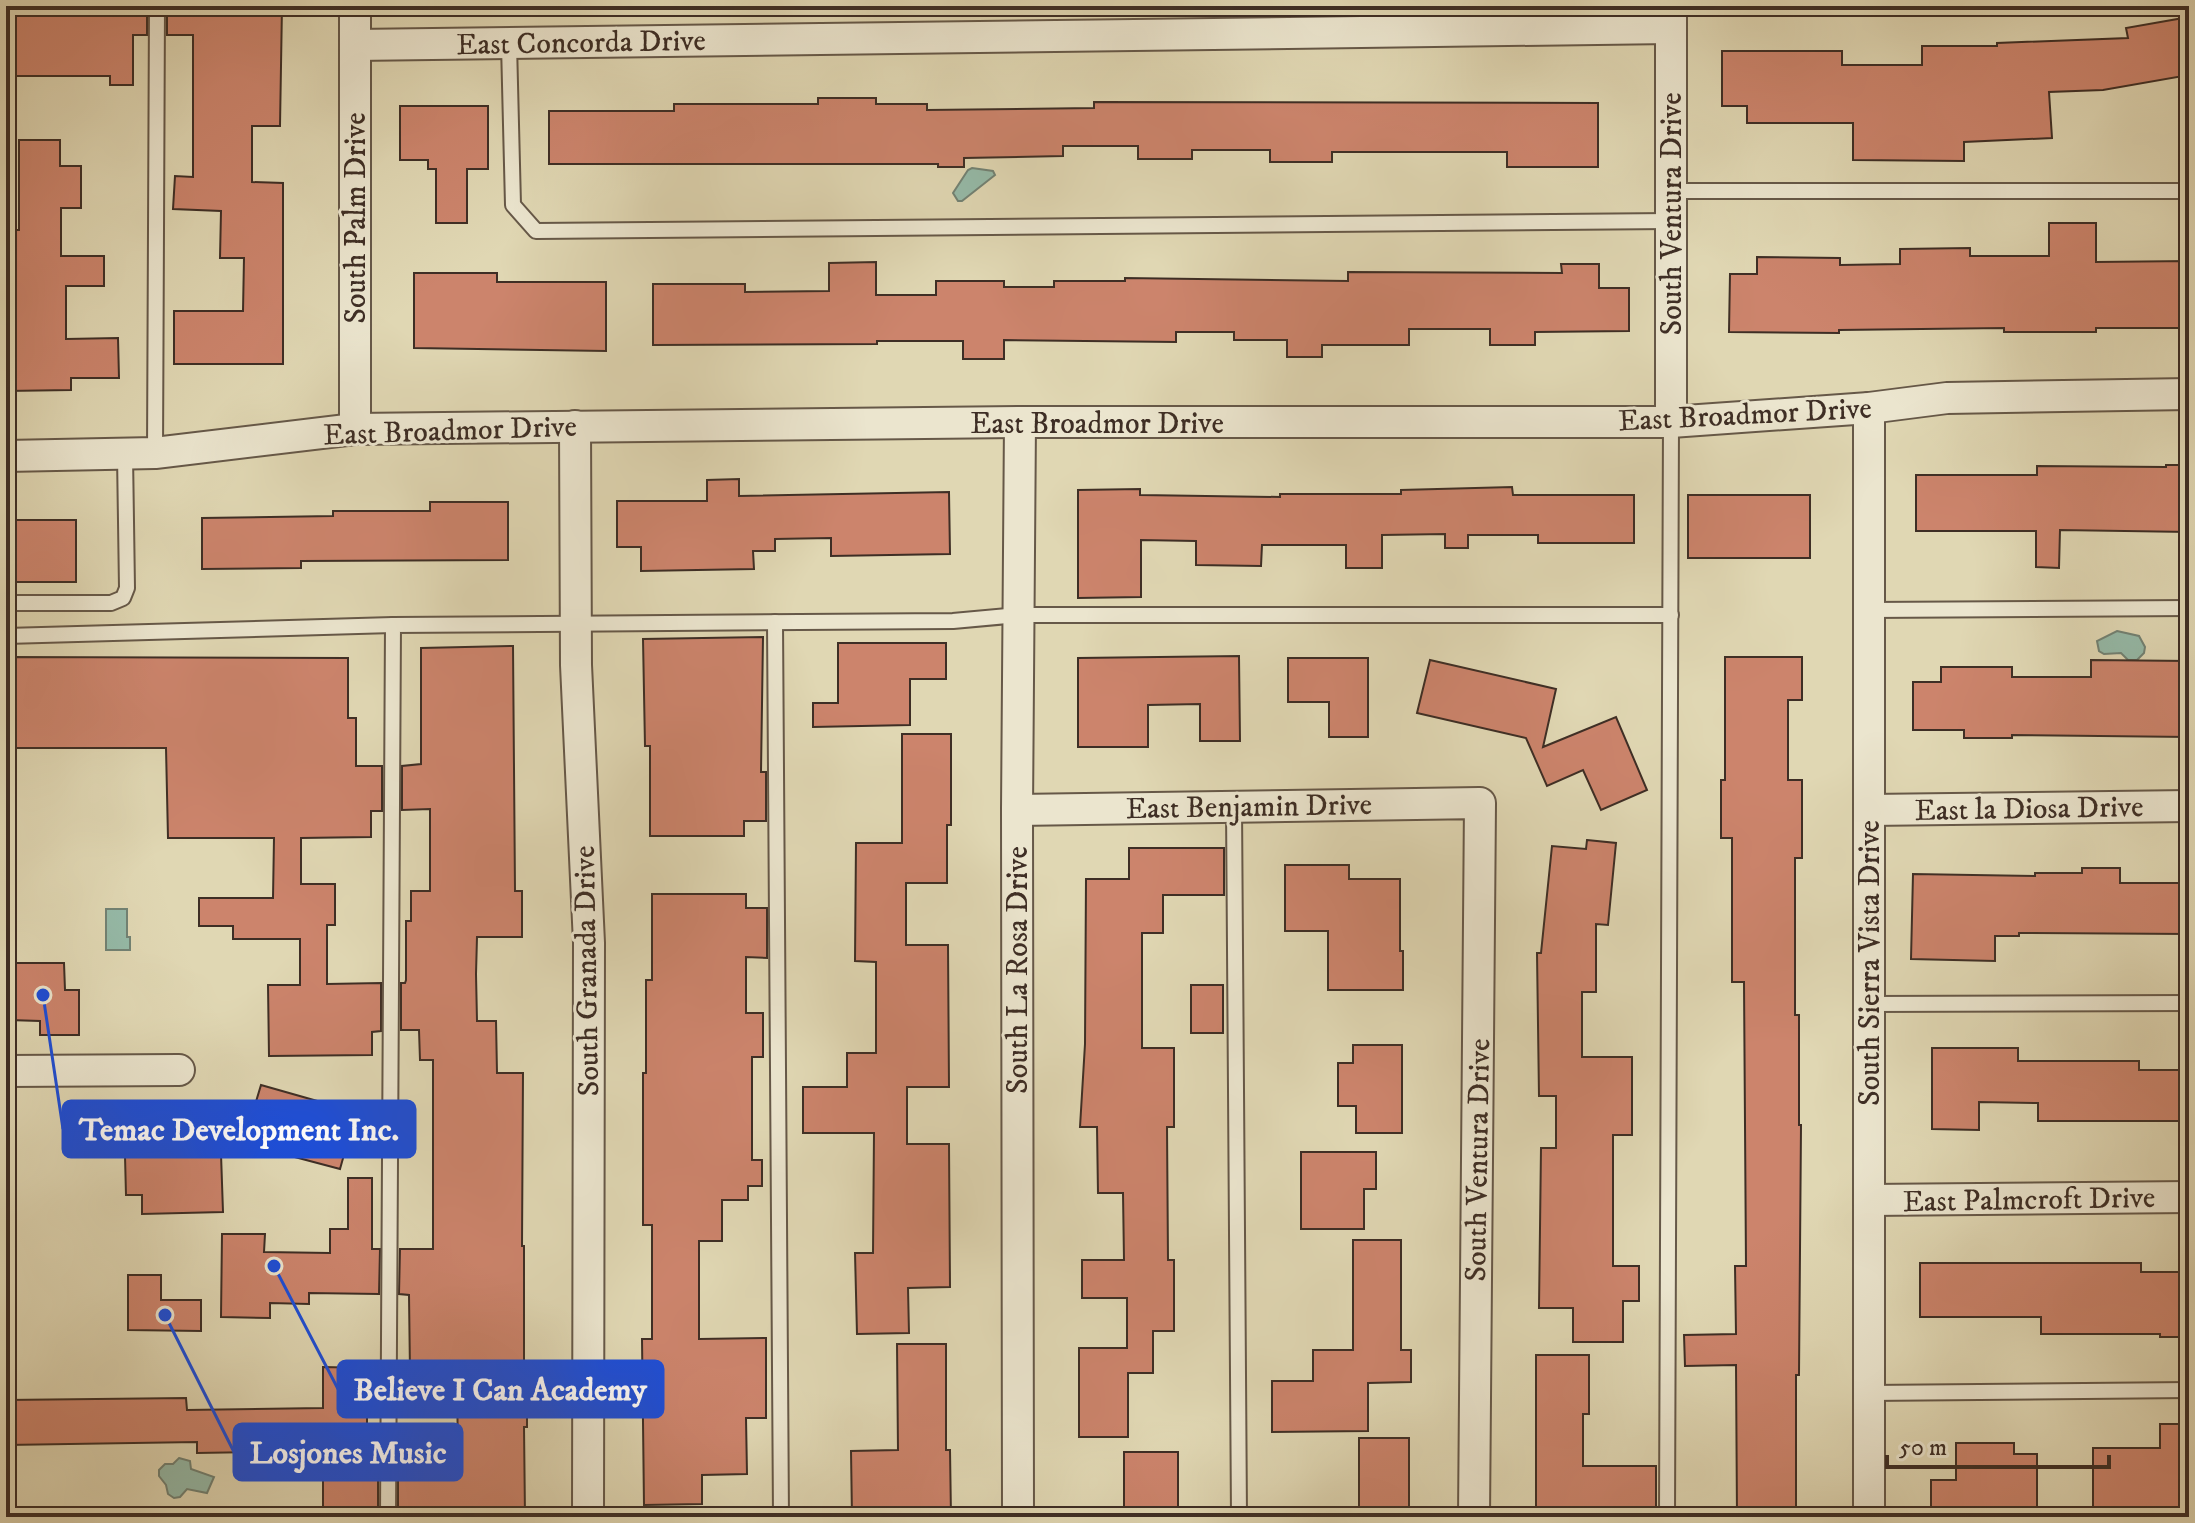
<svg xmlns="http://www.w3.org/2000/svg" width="2195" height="1523" font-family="'IM FELL DW Pica',serif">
  <rect width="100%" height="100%" fill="#e0d7b3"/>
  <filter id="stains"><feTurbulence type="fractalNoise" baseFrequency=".0025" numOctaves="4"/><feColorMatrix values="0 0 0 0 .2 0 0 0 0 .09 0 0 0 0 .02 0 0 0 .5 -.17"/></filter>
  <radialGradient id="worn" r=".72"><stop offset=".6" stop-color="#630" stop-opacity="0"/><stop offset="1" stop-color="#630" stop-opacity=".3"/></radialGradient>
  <g fill="#95baa8" stroke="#728274" stroke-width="2">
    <path d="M972,168L993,171L995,175L962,201H958L953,193L968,170Z"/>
    <path d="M2117,631L2139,636L2145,647L2144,653L2137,660H2128L2121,653L2104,654L2099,651L2097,641Z"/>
    <path d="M106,909H127V937H130V950H106Z"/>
    <path d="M179,1458L190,1461L191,1469L214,1477L207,1493L187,1489L180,1497L174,1498L168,1494L166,1485L159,1476V1470L165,1464H173Z"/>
  </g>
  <g fill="#cc846c" stroke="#3e2e25" stroke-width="2">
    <path d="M7,6H133V11H147V35H133V85H110V76H6Z"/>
    <path d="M199,6H282L280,126H252V182L283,183V364H174V311H243L244,258H220L221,211L173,209L175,176L193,177V35H167V11H199Z"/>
    <path d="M2189,17V75L2103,90L2049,92L2052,138L1964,142V161L1853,160V123H1747V106H1722V51H1842V65H1922V46H1997V43L2128,38L2126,28Z"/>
    <path d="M818,98H876V104H927V110L1094,108V102L1598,103V167H1507V152H1332V162H1270V150H1192V159H1138V146H1063V156L964,158V167H938V164H549V111H674V104H818Z"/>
    <path d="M400,106H488V169H467V223H436V169H428V160H400Z"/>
    <path d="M19,140H60V166H81V208H61V256H104V286H66V339L118,338L119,378H71V390L6,391V339H10V230H19Z"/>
    <path d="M2049,223H2096V262L2189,261V328H2096V332H2004V328L1839,330V333L1729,332L1730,274H1757V257L1840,258V265L1900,264V249L1970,248V256H2049Z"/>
    <path d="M876,262V295H936V281H1004V287H1054V281H1125V278L1348,281V272L1562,273L1561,264H1599V288H1629V331L1535,332V345H1490V329H1409V345H1322V357H1287V340H1234V332H1176V342L1004,340V359H963V341H877V344L653,345V284H745V292L829,291V263Z"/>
    <path d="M414,273H497V282H606V351L414,348Z"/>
    <path d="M2166,465H2189V532L2060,530L2059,568L2036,567V531H1916V475H2037V466L2166,467Z"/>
    <path d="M739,479V496L949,492L950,554L831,556V538L775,539V551H753L754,569L641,571V547H617V501H707V480Z"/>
    <path d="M1512,487L1513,495H1634V543H1538V535H1468V548H1445V534L1382,535V568H1346V545H1262L1261,566L1196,565V541L1141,540V597L1078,598V490L1140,489V495L1280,497V494H1401V490Z"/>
    <rect x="1688" y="495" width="122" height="63"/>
    <path d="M430,502H508V560L301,561V568L202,569V518L333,516V511H430Z"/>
    <path d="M8,520H76V582H6Z"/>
    <path d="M763,637L761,772H766V821H744V836H650V746H645L643,639Z"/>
    <path d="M838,643H946V679H910V725L813,727V703H838Z"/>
    <path d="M513,646L515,891H522V937H477L476,974L477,1021H496L497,1073H523L522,1246H524V1382H527V1427H524L525,1516H502V1510L398,1511V1467H458L457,1372H410L409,1295L399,1294L400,1249H433V1060H420L419,1030H401V983H405L406,980V921H411V891H430V809L402,810V766L421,764V648Z"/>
    <path d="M1239,656L1240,741H1200V704L1148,705V747H1078V658Z"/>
    <path d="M7,657L348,658V718H356V766H382V811H371V837L301,838V884H335V925H327V984L381,983V1031L372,1032V1055L269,1056L268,985H300V939H233V926H199V898H273L274,838H168L166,748H7Z"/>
    <path d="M1725,657H1802V700H1788V780H1802V858H1795V1015H1799V1125H1801L1799,1375H1796V1517H1737L1736,1365L1685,1366L1684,1335L1736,1334L1735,1266H1746L1744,982H1732V838H1721V780H1725Z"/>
    <path d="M1288,658H1368V737H1329V702H1288Z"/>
    <path d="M1430,660L1556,689L1543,747L1616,717L1647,790L1601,810L1583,770L1547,786L1526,738L1417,713Z"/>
    <path d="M2091,660L2189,661V737L2012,735V738H1964V730H1913V682H1941V667H2012V677H2091Z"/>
    <path d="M902,734H951V825H947V883H906V945H948L949,1087H907V1144H949L950,1287L908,1288L909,1333L857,1334L855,1253H873L874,1133H803V1087H847V1053H876V962L855,961L856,843H902Z"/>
    <path d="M1587,840L1616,843L1608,925L1596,924V992H1582V1057H1632V1135H1613V1266H1639V1301H1623V1342H1573V1308H1539L1541,1148H1556V1096H1539L1537,953H1541L1552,846L1586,849Z"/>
    <path d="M1129,848H1224V895H1163V933H1142V1048H1174V1127H1167L1168,1260H1174V1331H1153V1373H1128V1437H1079V1348H1127V1298H1082V1260H1124L1123,1193H1098L1097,1127H1080L1085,1044L1086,879H1129Z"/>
    <path d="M1285,865H1349V879H1400V951H1403V990H1328V931H1285Z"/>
    <path d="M2082,868H2120V883H2189V934L2019,933V936H1995V961L1911,959L1913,874L2035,876V873H2082Z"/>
    <path d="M652,894H746V908H767V958L746,957V1013H763V1057H752V1160H762V1186H748V1200H722V1241H699V1339L766,1338V1418H746L747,1474L702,1475V1504L644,1505L642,1339H652V1225H643V1073H646V980H652Z"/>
    <path d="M8,963H64L65,990H79V1035H40V1021L9,1020L8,1001H6Z"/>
    <rect x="1191" y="985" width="32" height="48"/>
    <path d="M1353,1045H1402V1133H1356V1106H1338V1063H1353Z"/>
    <path d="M1932,1048H2018V1061H2139V1070H2189V1121H2038V1103L1979,1102V1130L1932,1129Z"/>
    <path d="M261,1085L356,1112L340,1169L272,1151L277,1133L249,1125Z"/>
    <path d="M1301,1152H1376V1189H1364V1229H1301Z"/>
    <path d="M221,1154L223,1212L142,1214V1195H126L125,1156Z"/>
    <path d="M348,1178H372V1249H380L379,1294L309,1293V1304L270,1303V1318L221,1317L222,1234H265L264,1252L330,1253V1229H348Z"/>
    <path d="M1353,1240H1401V1350H1411V1382L1368,1383V1431L1272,1432V1381H1313V1350H1353Z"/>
    <path d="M1920,1263H2141V1272H2189V1337H2160V1334H2041V1317H1920Z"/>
    <path d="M128,1275H161V1300H201V1331L128,1330Z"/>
    <path d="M897,1344H946V1450H950L951,1517H852L851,1451L898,1450Z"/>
    <path d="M1536,1355H1589V1414H1583V1466H1656V1517H1536Z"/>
    <path d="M323,1367L367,1368V1467H378V1511H323V1451L197,1453V1442L6,1445V1400L186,1398L187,1410L323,1408Z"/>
    <path d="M2160,1424H2189V1517H2093V1448H2160Z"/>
    <rect x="1359" y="1438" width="50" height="79"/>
    <path d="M1956,1443H2014V1454H2037V1507H1999V1517H1931V1480H1956Z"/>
    <rect x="1124" y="1452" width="54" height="65"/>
  </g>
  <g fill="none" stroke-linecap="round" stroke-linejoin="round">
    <g stroke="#665848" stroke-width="18">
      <g id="service">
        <path d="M509,44L513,205L536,231L1671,221"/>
        <path d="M1671,191H2189"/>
        <path d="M155,453L157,6"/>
        <path d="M6,603H111L123,598L127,588L125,455"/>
        <path d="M1869,610L2189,608"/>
        <path d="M775,622L781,1517"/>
        <path d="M6,636L393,625"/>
        <path d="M1234,806L1239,1517"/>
        <path d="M1869,1004L2189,1003"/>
        <path d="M1869,1393L2189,1390"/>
        <path d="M388,1517L393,625L953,621L1019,615H1671"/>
        <path d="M1667,1517L1671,422"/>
      </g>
    </g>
    <g stroke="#665848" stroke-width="34">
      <g id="minor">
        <path d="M355,6V429"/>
        <path d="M1671,6V422"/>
        <path d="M355,45L1671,28"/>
        <path d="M1869,408V1517"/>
        <path d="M575,426L576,665L589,943L588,1517"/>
        <path d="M6,456L155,453L355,429L1020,422H1671L1869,408L1947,398L2189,394"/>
        <path d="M1017,810L1480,803L1474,1517"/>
        <path d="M1869,810L2189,806"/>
        <path d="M6,1071L179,1070"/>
        <path d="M1869,1200L2189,1197"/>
        <path d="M1018,1517L1017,810L1020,422"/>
      </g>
    </g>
    <use href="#service" stroke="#ebe5ce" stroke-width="14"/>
    <use href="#minor" stroke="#ebe5ce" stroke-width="30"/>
  </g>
  <g text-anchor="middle" stroke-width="6" stroke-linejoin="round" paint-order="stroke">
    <g font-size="30" fill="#3e2e25" stroke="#ebe5ce">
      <text transform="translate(581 42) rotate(-1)" y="10">East Concorda Drive</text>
      <text transform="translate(1671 214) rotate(-90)" y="10">South Ventura Drive</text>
      <text transform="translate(355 218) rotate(-90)" y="10">South Palm Drive</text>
      <text transform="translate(1745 414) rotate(-3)" y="10">East Broadmor Drive</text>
      <text x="1097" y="433">East Broadmor Drive</text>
      <text transform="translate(450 430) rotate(-2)" y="10">East Broadmor Drive</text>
      <text transform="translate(1249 806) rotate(-1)" y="10">East Benjamin Drive</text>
      <text transform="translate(2029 808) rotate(-1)" y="10">East la Diosa Drive</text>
      <text transform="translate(1869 963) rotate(-90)" y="10">South Sierra Vista Drive</text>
      <text transform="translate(1017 970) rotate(-90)" y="10">South La Rosa Drive</text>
      <text transform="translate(586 971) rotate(-91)" y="10">South Granada Drive</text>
      <text transform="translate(1477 1160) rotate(-89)" y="10">South Ventura Drive</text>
      <text transform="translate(2029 1199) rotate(-1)" y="10">East Palmcroft Drive</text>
    </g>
  </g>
  <path fill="none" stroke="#1d4ed8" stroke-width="3" d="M43 995L63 1129M274 1266L338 1389M165 1315L234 1452"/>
  <g fill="#1d4ed8" stroke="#ebe5ce" stroke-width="3">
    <circle cx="43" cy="995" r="8"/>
    <circle cx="274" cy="1266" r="8"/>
    <circle cx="165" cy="1315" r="8"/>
  </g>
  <g fill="#1d4ed8" stroke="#1d4ed8" stroke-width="3">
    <rect x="63" y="1101" width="352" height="56" rx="8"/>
    <rect x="338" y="1361" width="325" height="56" rx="8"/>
    <rect x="234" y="1424" width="228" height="56" rx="8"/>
  </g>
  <g font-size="32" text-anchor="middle" font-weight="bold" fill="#fff">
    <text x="239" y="1140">Temac Development Inc.</text>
    <text x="500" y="1400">Believe I Can Academy</text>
    <text x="348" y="1463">Losjones Music</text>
  </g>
  <rect width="2195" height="1523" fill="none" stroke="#e0d7b3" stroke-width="32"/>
  <rect x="8" y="8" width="2179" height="1507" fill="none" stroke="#3e2e25" stroke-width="4"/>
  <rect x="16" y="16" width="2163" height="1491" fill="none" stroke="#3e2e25" stroke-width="2"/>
  <path d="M1887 1455v12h222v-12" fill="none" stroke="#3e2e25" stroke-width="4"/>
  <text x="1899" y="1455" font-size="24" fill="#3e2e25" stroke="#ebe5ce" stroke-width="6" paint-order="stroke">50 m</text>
  <rect width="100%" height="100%" filter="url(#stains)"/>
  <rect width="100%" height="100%" fill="url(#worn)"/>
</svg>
